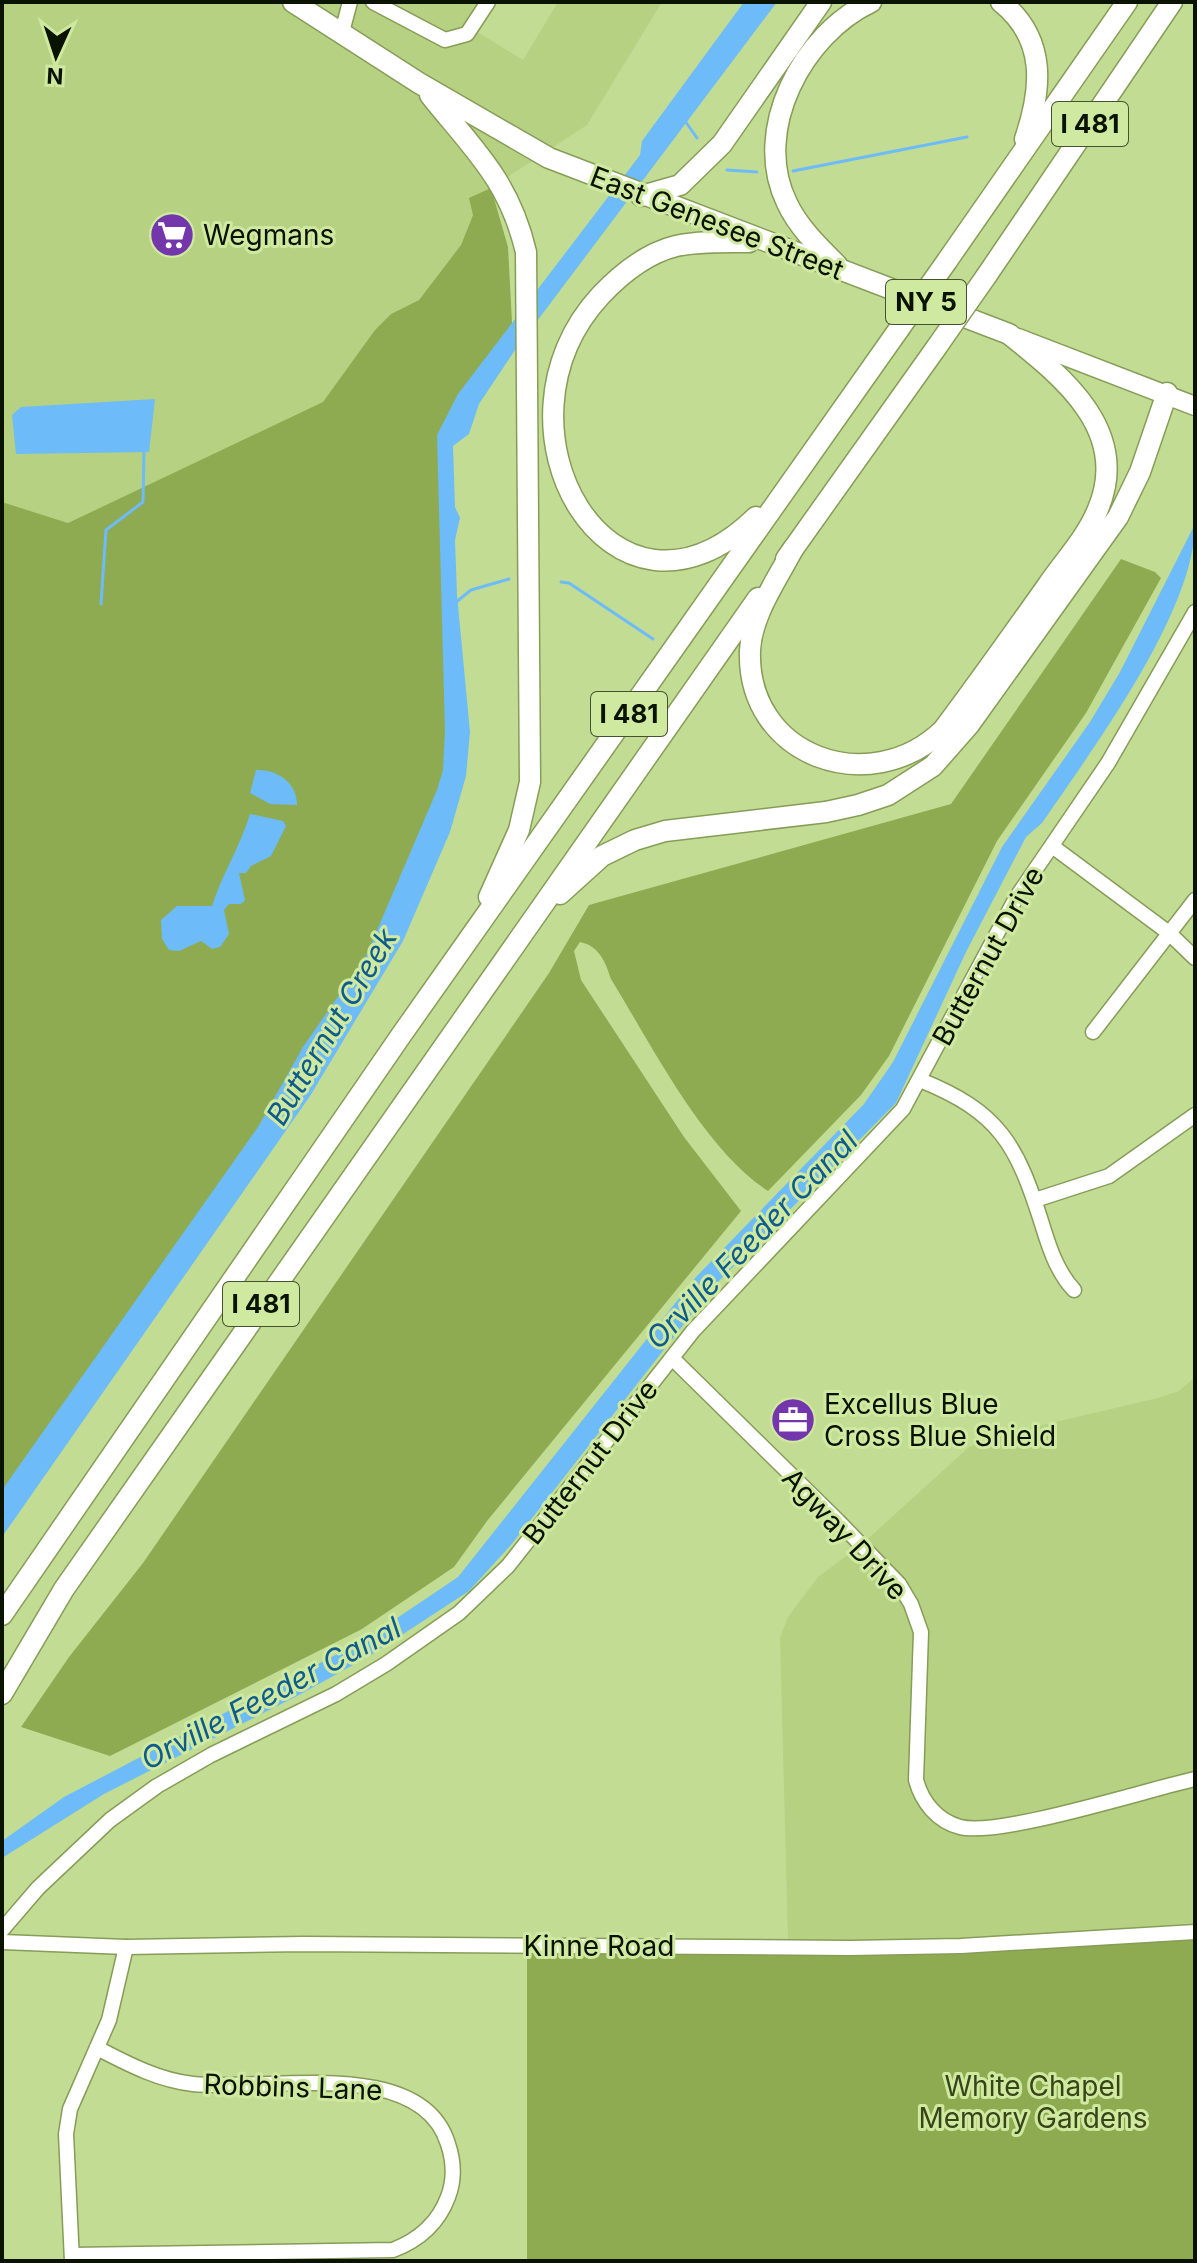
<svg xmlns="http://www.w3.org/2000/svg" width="1197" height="2263" font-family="Inter,sans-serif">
  <rect width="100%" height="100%" fill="#c3dc94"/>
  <g fill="#b6d182">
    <path d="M2,2H483L469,27L523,60L558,2H662L587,125L491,188L473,215L461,245L419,300L391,314L375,330L324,402L68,523L2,502Z"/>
    <path d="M1195,1377V1923L958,1940H788L780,1637L788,1617L818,1577L861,1545L969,1447L1009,1433L1158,1398L1179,1391Z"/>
  </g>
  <g fill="#8eab51">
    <path d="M491,188L508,247L513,341L445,452L453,766L391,934L2,1519V502L68,523L323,402L375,330L391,314L419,300L461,245L473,215L469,198Z"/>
    <path d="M1121,559L1155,572L1161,578L1086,713L997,841L889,1056L861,1095L768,1191C704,1150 651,1044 611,979C605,961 599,946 580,942L574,951L581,980L684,1137L741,1211L487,1521L454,1567L362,1629L110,1756L21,1727L69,1657L143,1563L549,973L589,905L951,804Z"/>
    <path d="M1195,1932V2261H527V1946L850,1948Z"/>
  </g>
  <g fill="#6dbbf8">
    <path d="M744,2H777L513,353L479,404L469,434L453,446L455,507L460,518L455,540L457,595L470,732L466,776L450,832L403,941L310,1096L2,1537V1490L258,1127L303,1047L366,956L437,790L443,770L445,731L437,435L458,394L640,155L642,141Z"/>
    <path d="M155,399L149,452L16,454L12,415L21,407Z"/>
    <path d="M1195,524C1195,612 1092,750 1042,823L1026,837L966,952L896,1103L713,1287L511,1545L469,1591L371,1655L299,1695L104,1794L2,1858V1841L64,1797L366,1639L458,1577L696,1277L864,1104L893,1062L1002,847L1090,722L1120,672Z"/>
    <path d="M256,770C276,769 297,782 297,805L270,804L250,793Z"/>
    <path d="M250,814L283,821L286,826L271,856L251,866L246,873H239L245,900L241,904H229L224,910L229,934L220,947L212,949L201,941L179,951L169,950L162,939L161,920L177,906H212C222,874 240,847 250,814Z"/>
  </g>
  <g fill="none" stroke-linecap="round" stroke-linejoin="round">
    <g stroke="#6dbbf8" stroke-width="3">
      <path d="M683,118L697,138"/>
      <path d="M727,170L757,172"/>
      <path d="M793,171L967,137"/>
      <path d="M561,582L569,583L653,639"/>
      <path d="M455,603L471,590L509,579"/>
      <path d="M101,604L106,530L143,502L144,452"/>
    </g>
    <g stroke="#869d57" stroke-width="17">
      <g id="minor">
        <path d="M373,2L445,40L467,34L488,2"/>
        <path d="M342,32L350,2"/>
        <path d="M1052,846L1169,933L1195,958"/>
        <path d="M1093,1032L1195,900"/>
        <path d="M920,1080C1000,1112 1017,1145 1042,1224C1049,1247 1057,1272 1074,1290"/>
        <path d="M1035,1200L1109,1176L1195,1115"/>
        <path d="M672,1358L838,1521L899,1584L911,1604L921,1632L916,1780C922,1802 937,1821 960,1827C1000,1837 1146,1790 1195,1779"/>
        <path d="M2,1930L38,1888L110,1820L157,1786L211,1755L336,1694L386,1664L459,1613L508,1566L693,1331L903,1109L1016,898L1108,763L1195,612"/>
        <path d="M2,1942L126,1947L304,1944L850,1948L961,1946L1195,1932"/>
        <path d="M72,2255L393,2250C419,2240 438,2224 448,2197C455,2179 454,2162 448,2144C421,2055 265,2092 193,2084C158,2080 128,2064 97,2048"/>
        <path d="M72,2261L66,2134L70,2109L109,2020L126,1947"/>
      </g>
    </g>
    <g stroke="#869d57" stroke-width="21">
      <path id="major" d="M1018,338L1195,406"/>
    </g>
    <g stroke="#869d57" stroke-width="23">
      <g id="highway">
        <path d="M293,2L419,83L549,158L1009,334C1063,377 1131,431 1098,509C1087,537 1064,561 1047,586C1013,634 979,682 943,730C870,800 746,757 750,650C752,614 777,580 793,549"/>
        <path d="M1001,2C1047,39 1042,89 1025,139"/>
        <path d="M430,95C474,150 509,180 526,252L530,782L519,830L489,897"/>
        <path d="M641,196L680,185L722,144L821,2"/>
        <path d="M749,242C726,242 699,241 676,246C647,253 621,274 601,295C479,426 612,657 756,517"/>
        <path d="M947,261L1127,2"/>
        <path d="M837,265C819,247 798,227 787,203C751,130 803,34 871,2"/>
        <path d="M987,275L1172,2"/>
        <path d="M786,559L936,348"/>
        <path d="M560,894L602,856L635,840L665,831L826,812L858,805L888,795L933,766L969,725L1118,517L1140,472L1167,393"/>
        <path d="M2,1615L402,1034L899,329"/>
        <path d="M2,1694L64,1589L758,598"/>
      </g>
    </g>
    <use href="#minor" stroke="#fff" stroke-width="14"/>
    <use href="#major" stroke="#fff" stroke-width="18"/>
    <use href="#highway" stroke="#fff" stroke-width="20"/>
    <g stroke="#869d57" stroke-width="23" stroke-linecap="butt">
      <g id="highway-bridge">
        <path d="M899,329L947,261"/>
        <path d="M936,348L987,275"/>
      </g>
    </g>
    <use href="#highway-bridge" stroke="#fff" stroke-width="20"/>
  </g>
  <defs>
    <g id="supermarket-disc" transform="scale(2.3)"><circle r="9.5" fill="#7336ab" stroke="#d0e9a1"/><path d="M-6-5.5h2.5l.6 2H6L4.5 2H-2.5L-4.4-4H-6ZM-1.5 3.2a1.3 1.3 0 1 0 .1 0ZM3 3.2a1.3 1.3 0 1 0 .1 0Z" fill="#fff"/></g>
    <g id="office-disc" transform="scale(2.3)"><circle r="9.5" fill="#7336ab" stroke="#d0e9a1"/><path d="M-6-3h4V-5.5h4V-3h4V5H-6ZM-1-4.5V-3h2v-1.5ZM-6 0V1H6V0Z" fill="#fff"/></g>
  </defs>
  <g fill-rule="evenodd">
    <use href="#supermarket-disc" x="172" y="235"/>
    <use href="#office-disc" x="793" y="1420"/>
  </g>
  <g text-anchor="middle" stroke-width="6" stroke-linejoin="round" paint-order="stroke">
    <g fill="#d0e9a1" stroke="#455230" stroke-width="2">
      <rect x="1052" y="102" width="76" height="44" rx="6"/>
      <rect x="886" y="280" width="80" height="44" rx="6"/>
      <rect x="591" y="692" width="76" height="44" rx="6"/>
      <rect x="223" y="1282" width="76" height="44" rx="6"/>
    </g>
    <g font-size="26" font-weight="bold" fill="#0a1200">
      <text x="1090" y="133">I 481</text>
      <text x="926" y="311">NY 5</text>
      <text x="629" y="723">I 481</text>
      <text x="261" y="1313">I 481</text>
    </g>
    <g font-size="28" fill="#0a1200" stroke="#d0e9a1">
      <text transform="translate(717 223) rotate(21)" y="10">East Genesee Street</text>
      <text transform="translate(988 956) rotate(-61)" y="10">Butternut Drive</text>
      <text transform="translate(590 1462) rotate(-52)" y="10">Butternut Drive</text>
      <text transform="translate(845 1534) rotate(47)" y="10">Agway Drive</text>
      <text x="599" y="1956">Kinne Road</text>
      <text transform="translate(293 2087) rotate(2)" y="10">Robbins Lane</text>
    </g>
    <g font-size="28" fill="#0a1200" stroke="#d0e9a1" text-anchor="start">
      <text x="203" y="245">Wegmans</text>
      <text x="824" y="1414">Excellus Blue<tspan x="824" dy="32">Cross Blue Shield</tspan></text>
    </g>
    <g font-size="28" fill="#374517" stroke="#d0e9a1">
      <text x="1033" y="2096">White Chapel<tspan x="1033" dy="32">Memory Gardens</tspan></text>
    </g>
    <g font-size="30" font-style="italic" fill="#0e5b8d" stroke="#d0e9a1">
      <text transform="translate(332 1027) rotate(-59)" y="10">Butternut Creek</text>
      <text transform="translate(752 1240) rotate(-46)" y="10">Orville Feeder Canal</text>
      <text transform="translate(271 1694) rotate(-28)" y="10">Orville Feeder Canal</text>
    </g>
  </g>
  <rect width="1197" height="2263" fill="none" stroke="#0a1200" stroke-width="8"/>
  <g transform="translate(56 56) rotate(183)" stroke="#d0e9a1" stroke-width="6" paint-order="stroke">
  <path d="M0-6L14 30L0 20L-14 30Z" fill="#0a1200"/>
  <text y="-12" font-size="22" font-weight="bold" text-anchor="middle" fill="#0a1200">N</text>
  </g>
</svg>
